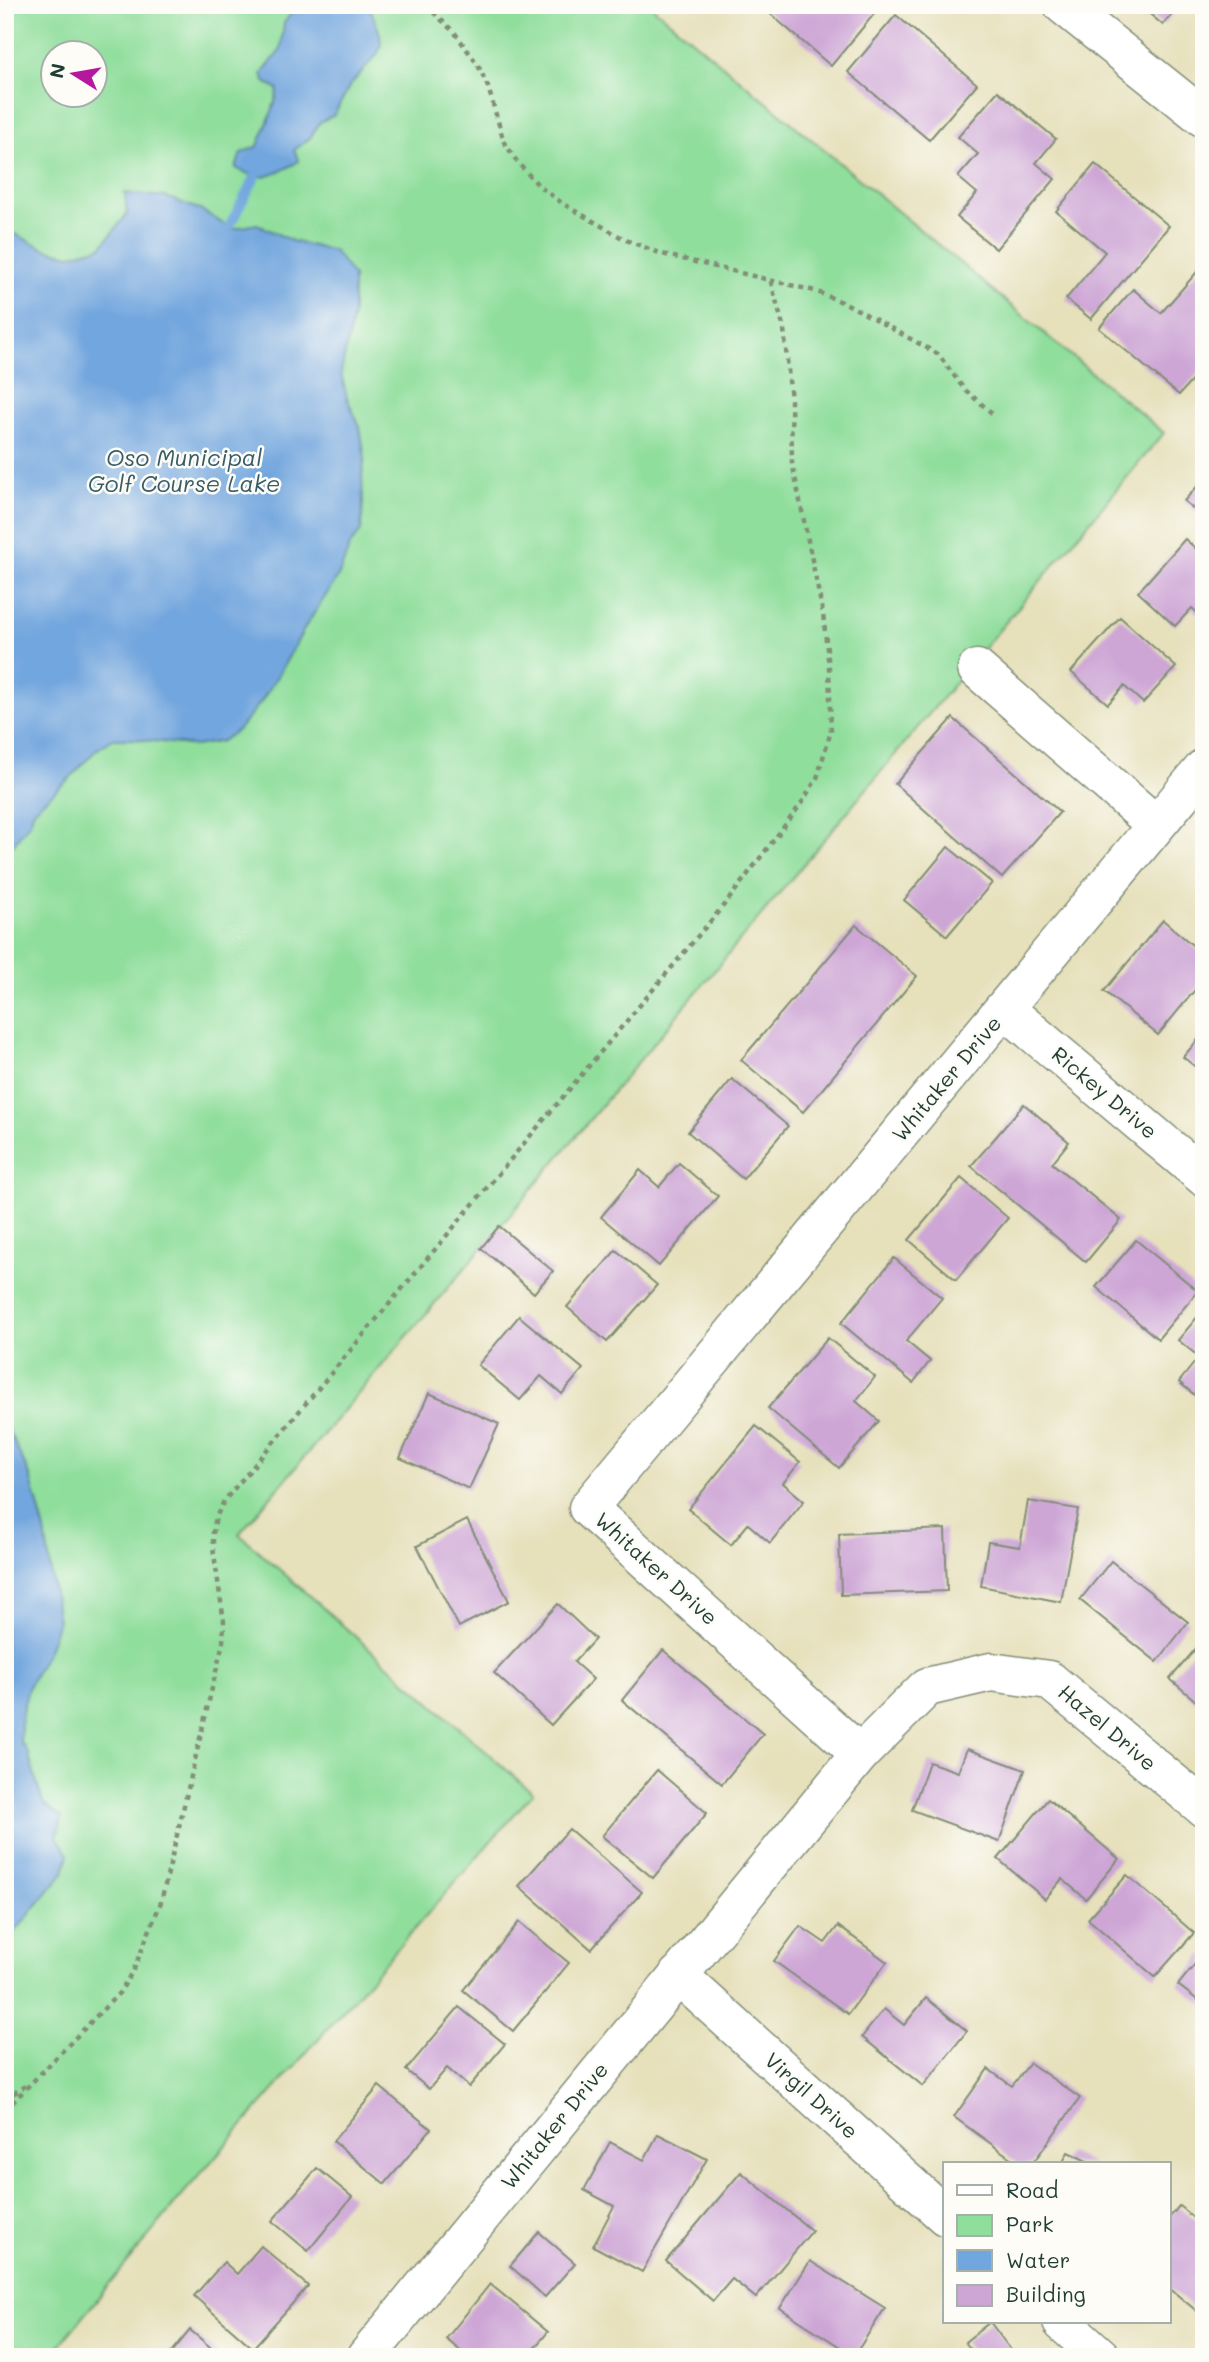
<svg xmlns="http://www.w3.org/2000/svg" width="1209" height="2362" font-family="Mali,sans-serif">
  <rect width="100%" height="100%" fill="#fdfcf7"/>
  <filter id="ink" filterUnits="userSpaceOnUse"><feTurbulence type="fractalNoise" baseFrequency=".0143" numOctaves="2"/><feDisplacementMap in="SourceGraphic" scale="14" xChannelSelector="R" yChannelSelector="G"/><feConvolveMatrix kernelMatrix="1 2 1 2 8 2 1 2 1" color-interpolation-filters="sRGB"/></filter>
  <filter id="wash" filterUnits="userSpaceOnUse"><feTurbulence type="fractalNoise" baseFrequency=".00686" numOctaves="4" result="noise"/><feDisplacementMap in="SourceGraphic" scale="28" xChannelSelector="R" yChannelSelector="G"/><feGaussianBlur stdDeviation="1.57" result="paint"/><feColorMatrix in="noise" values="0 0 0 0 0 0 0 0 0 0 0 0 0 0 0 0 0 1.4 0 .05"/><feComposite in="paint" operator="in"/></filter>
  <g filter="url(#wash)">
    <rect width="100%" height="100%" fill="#e6e0bb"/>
    <path fill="#90de9c" stroke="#588e68" stroke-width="2" fill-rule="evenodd" d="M5,5H650L1164,433L537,1183L239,1534L533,1793L183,2194L50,2357H5ZM52,52H94V94H52Z"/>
    <g fill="#72a6de" stroke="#487289" stroke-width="2">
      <path d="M297,5H369L380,34L381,47L376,56L350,85L334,115L320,122L310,138L294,150L299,161C274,175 263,184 236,168L241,153L258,146C265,126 275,111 278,89L265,82L262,74L281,49L284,23Z"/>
      <path d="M125,193L166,197L201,210L232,229L257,224L292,241L334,251L353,276V315L341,373L347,398L360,427L365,458L362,476L363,503L361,531L350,545L338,577L307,624L280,672L261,702L240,728L222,741L196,746L135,739H113L96,750L69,779L34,809L30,822L8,851H5V229L45,249L70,255L101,247L127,214Z"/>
      <path d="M5,1423L30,1476L45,1531L58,1621L48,1650L29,1685L22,1712L20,1741L28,1753L43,1803L62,1817L57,1837L69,1854L64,1872L5,1944Z"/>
    </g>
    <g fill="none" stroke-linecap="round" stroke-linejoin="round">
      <path stroke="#72a6de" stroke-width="10" d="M223,238L261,166"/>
    </g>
    <g id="blocks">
      <g fill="#cda6d6">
        <path d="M760,5H876L879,8L831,66Z"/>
        <path d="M1139,5H1180L1163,25Z"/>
        <path d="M896,15L977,84L929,140L848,72Z"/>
        <path d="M998,91L1056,139L1036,163L1055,179L996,249L957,217L977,193L958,177L978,154L958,137Z"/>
        <path d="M1095,164L1169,226L1091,319L1066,299L1105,252L1056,211Z"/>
        <path d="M1204,264V367L1179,395L1099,328L1133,289L1161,313Z"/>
        <path d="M1204,479V518L1184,501Z"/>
        <path d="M1185,539L1204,556V619L1192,608L1175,626L1138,592Z"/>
        <path d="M1120,617L1176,667L1143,703L1124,686L1108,704L1071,672Z"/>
        <path d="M953,718L1060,812L1002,878L895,784Z"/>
        <path d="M948,847L992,883L947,936L904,900Z"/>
        <path d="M1163,920L1204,955V979L1158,1035L1104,991Z"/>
        <path d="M856,925L917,976L803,1112L741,1060Z"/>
        <path d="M1204,1033V1074L1183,1057Z"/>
        <path d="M732,1079L788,1126L743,1179L688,1132Z"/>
        <path d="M1024,1104L1069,1142L1052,1163L1121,1220L1086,1262L971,1166Z"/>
        <path d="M679,1163L718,1196L659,1266L601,1217L640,1170L659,1187Z"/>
        <path d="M961,1178L1008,1218L956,1280L909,1240Z"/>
        <path d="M499,1226L553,1271L534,1293L481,1248Z"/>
        <path d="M1136,1240L1198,1291L1158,1339L1096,1287Z"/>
        <path d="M616,1250L657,1285L607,1342L567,1307Z"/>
        <path d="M894,1258L942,1298L906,1341L930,1361L913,1383L841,1323Z"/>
        <path d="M1204,1309V1403L1179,1382L1199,1357L1178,1340Z"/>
        <path d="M519,1316L583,1369L562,1394L541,1376L520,1400L478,1365Z"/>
        <path d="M828,1338L875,1377L856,1401L879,1421L839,1468L768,1408Z"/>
        <path d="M429,1393L499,1424L469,1489L400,1458Z"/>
        <path d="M756,1426L800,1462L783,1483L804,1501L770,1543L748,1524L731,1545L688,1509Z"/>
        <path d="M1028,1501L1078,1509L1061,1602L981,1586L988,1542L1020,1547Z"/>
        <path d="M467,1520L509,1601L459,1627L417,1546Z"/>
        <path d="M945,1529L947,1591L841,1595L839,1534Z"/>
        <path d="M1111,1561L1188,1622L1157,1662L1080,1600Z"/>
        <path d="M558,1604L595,1639L574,1662L593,1679L551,1725L494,1673Z"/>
        <path d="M1204,1639V1708L1170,1679Z"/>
        <path d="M663,1650L763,1734L722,1784L622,1700Z"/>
        <path d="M967,1749L1025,1770L999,1842L912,1810L929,1762L958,1772Z"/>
        <path d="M657,1770L707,1813L653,1878L602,1836Z"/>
        <path d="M1048,1799L1119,1859L1086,1899L1062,1879L1045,1899L998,1859Z"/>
        <path d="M569,1829L642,1892L591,1949L519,1886Z"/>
        <path d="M1127,1875L1194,1933L1155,1977L1088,1919Z"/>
        <path d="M519,1922L569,1963L513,2031L463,1990Z"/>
        <path d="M800,1926L825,1943L838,1926L887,1962L848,2014L774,1961Z"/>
        <path d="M1204,1953V2005L1178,1985Z"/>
        <path d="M926,1998L967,2031L923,2086L862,2037L884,2009L904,2025Z"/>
        <path d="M459,2007L505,2044L469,2087L447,2068L429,2089L406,2070Z"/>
        <path d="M1030,2063L1080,2098L1032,2164H1019L954,2117L988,2069L1012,2086Z"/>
        <path d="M379,2086L431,2129L385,2184L333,2141Z"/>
        <path d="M658,2134L707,2159L642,2272L593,2246L614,2206L584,2190L610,2142L644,2160Z"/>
        <path d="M1068,2152L1093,2164H1062Z"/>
        <path d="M317,2168L352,2197L308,2251L272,2221Z"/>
        <path d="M741,2172L812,2231L756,2298L732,2279L713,2301L666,2261Z"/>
        <path d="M1179,2206L1204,2227V2317L1169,2288V2218Z"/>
        <path d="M539,2232L575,2263L545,2297L510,2266Z"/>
        <path d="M261,2246L308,2286L253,2348L194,2296L224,2262L237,2274Z"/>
        <path d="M810,2261L885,2308L854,2356L780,2308Z"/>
        <path d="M490,2284L548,2332L527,2357H468L446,2339Z"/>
        <path d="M990,2322L1016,2357H977L965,2342Z"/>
        <path d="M190,2330L222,2357H168Z"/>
      </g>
    </g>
  </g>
  <g filter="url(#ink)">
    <use href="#blocks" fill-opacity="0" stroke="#828e78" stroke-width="2"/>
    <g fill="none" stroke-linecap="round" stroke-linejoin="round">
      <g stroke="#828e78" stroke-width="41">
        <g id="minor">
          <path d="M1063,5L1204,118"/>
          <path d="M977,669L1155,824"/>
          <path d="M1005,1009L1204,1177"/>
          <path d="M860,1754L588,1508L1204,768"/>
          <path d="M678,1975L945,2216"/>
          <path d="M1062,2322L1101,2357"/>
          <path d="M366,2357L860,1754L927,1687L991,1672L1049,1680L1204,1808"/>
        </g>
      </g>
      <g stroke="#828e78" stroke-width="4.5" stroke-dasharray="5 5" stroke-linecap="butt">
        <path d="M426,5L455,33L478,65L488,87L504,142L518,163L540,187L565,205L626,240L662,254L815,291L847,304L938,354L964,389L993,414"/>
        <path d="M5,2099L25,2086"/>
        <path d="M5,2110L120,1992L134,1969L161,1902L223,1642L224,1622L213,1547V1533L216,1517L224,1501L729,899L801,804L817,778L831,731L829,667L823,614L792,462L791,400L784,329L770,279"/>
      </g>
      <use href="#minor" stroke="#fff" stroke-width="38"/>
    </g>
  </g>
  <g text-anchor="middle" stroke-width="5" stroke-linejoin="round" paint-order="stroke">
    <g font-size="21" fill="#1f3d34" stroke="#fdfcf7">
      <text transform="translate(947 1079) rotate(-50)" y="7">Whitaker Drive</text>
      <text transform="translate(1104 1093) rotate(40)" y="7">Rickey Drive</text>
      <text transform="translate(656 1569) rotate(42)" y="7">Whitaker Drive</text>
      <text transform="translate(1107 1728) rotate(40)" y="7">Hazel Drive</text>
      <text transform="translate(811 2096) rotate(42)" y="7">Virgil Drive</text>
      <text transform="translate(555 2126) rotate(-51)" y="7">Whitaker Drive</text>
    </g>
    <g font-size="23" font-style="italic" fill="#385c67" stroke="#fdfcf7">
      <text x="184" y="466">Oso Municipal<tspan x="184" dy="26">Golf Course Lake</tspan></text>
    </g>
  </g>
  <rect width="1209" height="2362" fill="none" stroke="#fdfcf7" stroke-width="28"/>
  <rect x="943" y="2162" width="228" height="161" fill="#fdfcf7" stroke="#a4b0a9" stroke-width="2"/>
  <rect x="957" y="2185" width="35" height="10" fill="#ffffff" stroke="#a4b0a9" stroke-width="2"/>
  <text x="1006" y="2198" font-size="21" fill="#1f3d34">Road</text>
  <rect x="957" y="2215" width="35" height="21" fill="#90de9c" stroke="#a4b0a9" stroke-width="2"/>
  <text x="1006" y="2232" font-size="21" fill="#1f3d34">Park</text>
  <rect x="957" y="2250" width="35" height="21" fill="#72a6de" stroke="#a4b0a9" stroke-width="2"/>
  <text x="1006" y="2268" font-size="21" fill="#1f3d34">Water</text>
  <rect x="957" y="2285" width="35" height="21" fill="#cda6d6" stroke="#a4b0a9" stroke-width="2"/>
  <text x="1006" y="2302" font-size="21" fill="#1f3d34">Building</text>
  <g transform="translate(74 74) rotate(281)"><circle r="33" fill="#fdfcf7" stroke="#a4b0a9" stroke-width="2"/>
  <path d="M0-5L12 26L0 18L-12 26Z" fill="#b5179e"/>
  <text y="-10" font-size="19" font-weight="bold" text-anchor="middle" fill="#1f3d34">N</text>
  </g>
</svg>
